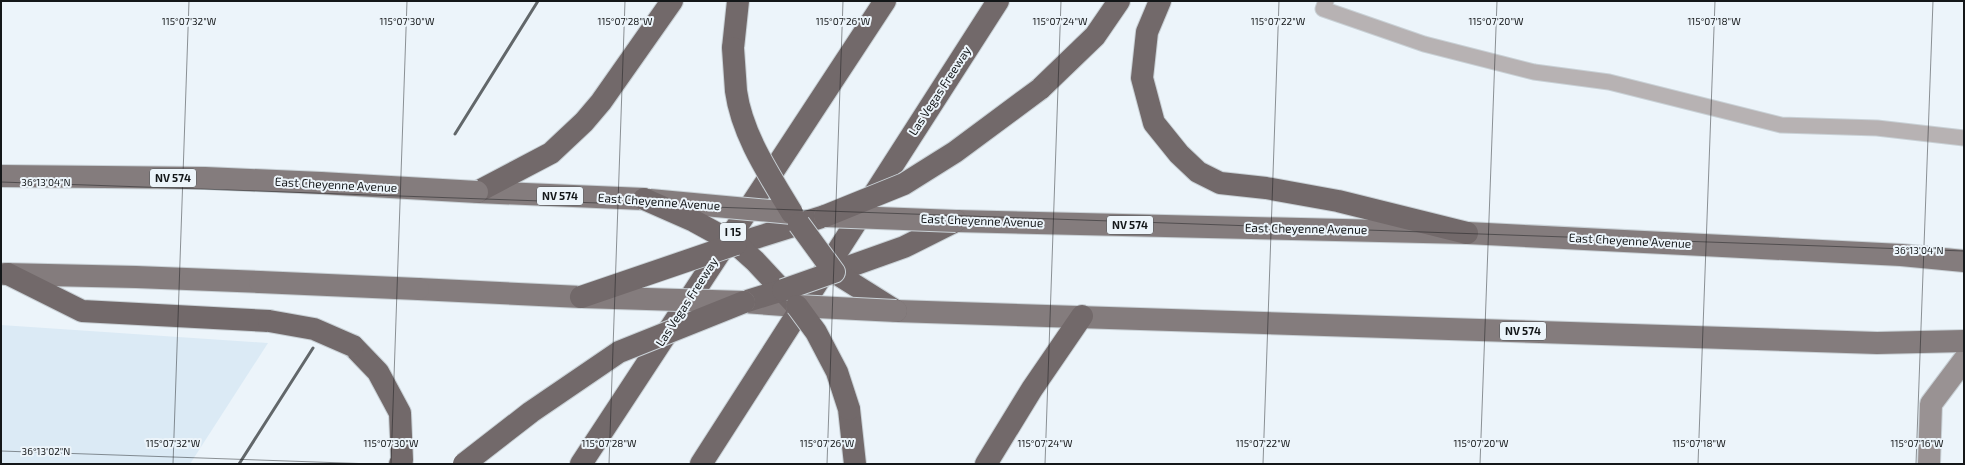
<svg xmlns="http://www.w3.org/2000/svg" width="1965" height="465" font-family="'Exo 2',sans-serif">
  <rect width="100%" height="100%" fill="#ecf4fa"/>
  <path fill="#dbeaf5" d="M1,325L268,343L190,464H1Z"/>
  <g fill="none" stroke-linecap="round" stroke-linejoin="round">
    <g stroke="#c9d1d6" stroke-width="17">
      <path id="service" d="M1326,1L1323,9L1424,44L1534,72L1609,82L1781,125L1877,128L1964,138"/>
    </g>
    <g stroke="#c9d1d6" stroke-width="24">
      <path id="secondary" d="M1929,464L1931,404L1964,360"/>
    </g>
    <g stroke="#c9d1d6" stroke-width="24">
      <g id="primary">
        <path d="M1,176L205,178L321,183"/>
        <path d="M477,192L644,199"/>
        <path d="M956,221L1467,233L1901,255L1964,261"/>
        <path d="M4,274L136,277L260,282"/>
        <path d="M418,289L581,297"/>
        <path d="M744,302L797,306"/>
        <path d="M896,311L1877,343L1964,341"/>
      </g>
    </g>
    <g stroke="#c9d1d6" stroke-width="24">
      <g id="motorway">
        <path d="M1160,1L1147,32L1142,78L1154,123L1179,154L1198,172L1220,183L1266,188L1338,201L1467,233"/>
        <path d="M733,48L738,1"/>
        <path d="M1040,89L1095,36L1119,1"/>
        <path d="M477,192L551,153L584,122L601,102L672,1"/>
        <path d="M736,244L825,216"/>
        <path d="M736,244L755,261L796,305"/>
        <path d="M834,272L904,247L956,221"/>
        <path d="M834,272L896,311"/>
        <path d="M8,274L82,311L269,321"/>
        <path d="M744,302L783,290"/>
        <path d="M353,346L378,372L400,413L402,460L400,464"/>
        <path d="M849,409L855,464"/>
        <path d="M581,464L885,1"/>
        <path d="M701,464L998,1"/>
        <path d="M986,464L1032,389L1082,316"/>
      </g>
    </g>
    <use href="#service" stroke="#b7b2b3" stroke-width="15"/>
    <use href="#secondary" stroke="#999293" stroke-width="22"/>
    <use href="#primary" stroke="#847c7d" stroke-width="22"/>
    <use href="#motorway" stroke="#72696a" stroke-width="22"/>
    <g stroke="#62676a" stroke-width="3">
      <path d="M455,134L538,1"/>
      <path d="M239,464L313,348"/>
    </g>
    <g stroke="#c9d1d6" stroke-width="24" stroke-linecap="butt">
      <g id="primary-bridge">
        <path d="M321,183L477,192"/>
        <path d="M650,200L792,213"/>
        <path d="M825,216L956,221"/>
        <path d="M260,282L418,289"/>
        <path d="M582,297L744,302"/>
        <path d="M797,306L896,311"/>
      </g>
    </g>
    <g stroke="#c9d1d6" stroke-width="24" stroke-linecap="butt">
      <g id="motorway-bridge">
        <path d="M733,48C734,62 735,77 736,91C742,135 770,176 792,213"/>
        <path d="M644,199L694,221L736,244"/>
        <path d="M825,216L904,184L955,152L1040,89"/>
        <path d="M783,290L834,272L799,224"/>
        <path d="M581,297L736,244"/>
        <path d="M797,306L816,332L837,372L849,409"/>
        <path d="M269,321L314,329L353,346"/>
        <path d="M464,464L531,412L619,352L744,302"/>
      </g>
    </g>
    <use href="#primary-bridge" stroke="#847c7d" stroke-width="22"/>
    <use href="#motorway-bridge" stroke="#72696a" stroke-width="22"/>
  </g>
  <path fill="none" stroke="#141719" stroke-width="1" stroke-opacity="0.45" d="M1,182L1964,251M1,451L373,464M173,464L189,1M391,464L407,1M609,464L625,1M827,464L843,1M1045,464L1061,1M1263,464L1279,1M1480,464L1497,1M1698,464L1715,1M1916,464L1933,1"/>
  <g text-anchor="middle" stroke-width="4" stroke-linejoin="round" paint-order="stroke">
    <g fill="#ecf4fa" stroke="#55595c" stroke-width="1">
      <rect x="150" y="169" width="46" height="18" rx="3"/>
      <rect x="537" y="187" width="46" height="18" rx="3"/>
      <rect x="1107" y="216" width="46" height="18" rx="3"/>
      <rect x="720" y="223" width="26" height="18" rx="3"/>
      <rect x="1500" y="322" width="46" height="18" rx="3"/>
    </g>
    <g font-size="11" font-weight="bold" fill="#141719">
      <text x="173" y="182">NV 574</text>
      <text x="560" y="200">NV 574</text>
      <text x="1130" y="229">NV 574</text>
      <text x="733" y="236">I 15</text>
      <text x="1523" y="335">NV 574</text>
    </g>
    <g font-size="12" fill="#141719" stroke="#ecf4fa">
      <text transform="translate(940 91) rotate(-57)" y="4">Las Vegas Freeway</text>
      <text transform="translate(336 185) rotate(3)" y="4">East Cheyenne Avenue</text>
      <text transform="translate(659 202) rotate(4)" y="4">East Cheyenne Avenue</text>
      <text transform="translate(982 221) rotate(2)" y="4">East Cheyenne Avenue</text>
      <text transform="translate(1306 229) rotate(1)" y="4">East Cheyenne Avenue</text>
      <text transform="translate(1630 241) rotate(3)" y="4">East Cheyenne Avenue</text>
      <text transform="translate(687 302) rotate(-57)" y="4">Las Vegas Freeway</text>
    </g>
  </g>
  <g font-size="10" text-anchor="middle" fill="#141719" stroke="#ecf4fa" stroke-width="4" stroke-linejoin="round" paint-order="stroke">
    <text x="189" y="25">115°07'32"W</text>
    <text x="407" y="25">115°07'30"W</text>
    <text x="625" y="25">115°07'28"W</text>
    <text x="843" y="25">115°07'26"W</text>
    <text x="1060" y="25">115°07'24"W</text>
    <text x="1278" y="25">115°07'22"W</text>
    <text x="1496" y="25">115°07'20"W</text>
    <text x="1714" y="25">115°07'18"W</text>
    <text x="46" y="186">36°13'04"N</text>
    <text x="1919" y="254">36°13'04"N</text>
    <text x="173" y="447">115°07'32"W</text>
    <text x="391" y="447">115°07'30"W</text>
    <text x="609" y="447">115°07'28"W</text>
    <text x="827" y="447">115°07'26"W</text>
    <text x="1045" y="447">115°07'24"W</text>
    <text x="1263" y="447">115°07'22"W</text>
    <text x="1481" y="447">115°07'20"W</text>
    <text x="1699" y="447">115°07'18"W</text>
    <text x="1917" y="447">115°07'16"W</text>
    <text x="46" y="455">36°13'02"N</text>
  </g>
  <rect width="1965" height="465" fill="none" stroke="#141719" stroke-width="4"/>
</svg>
